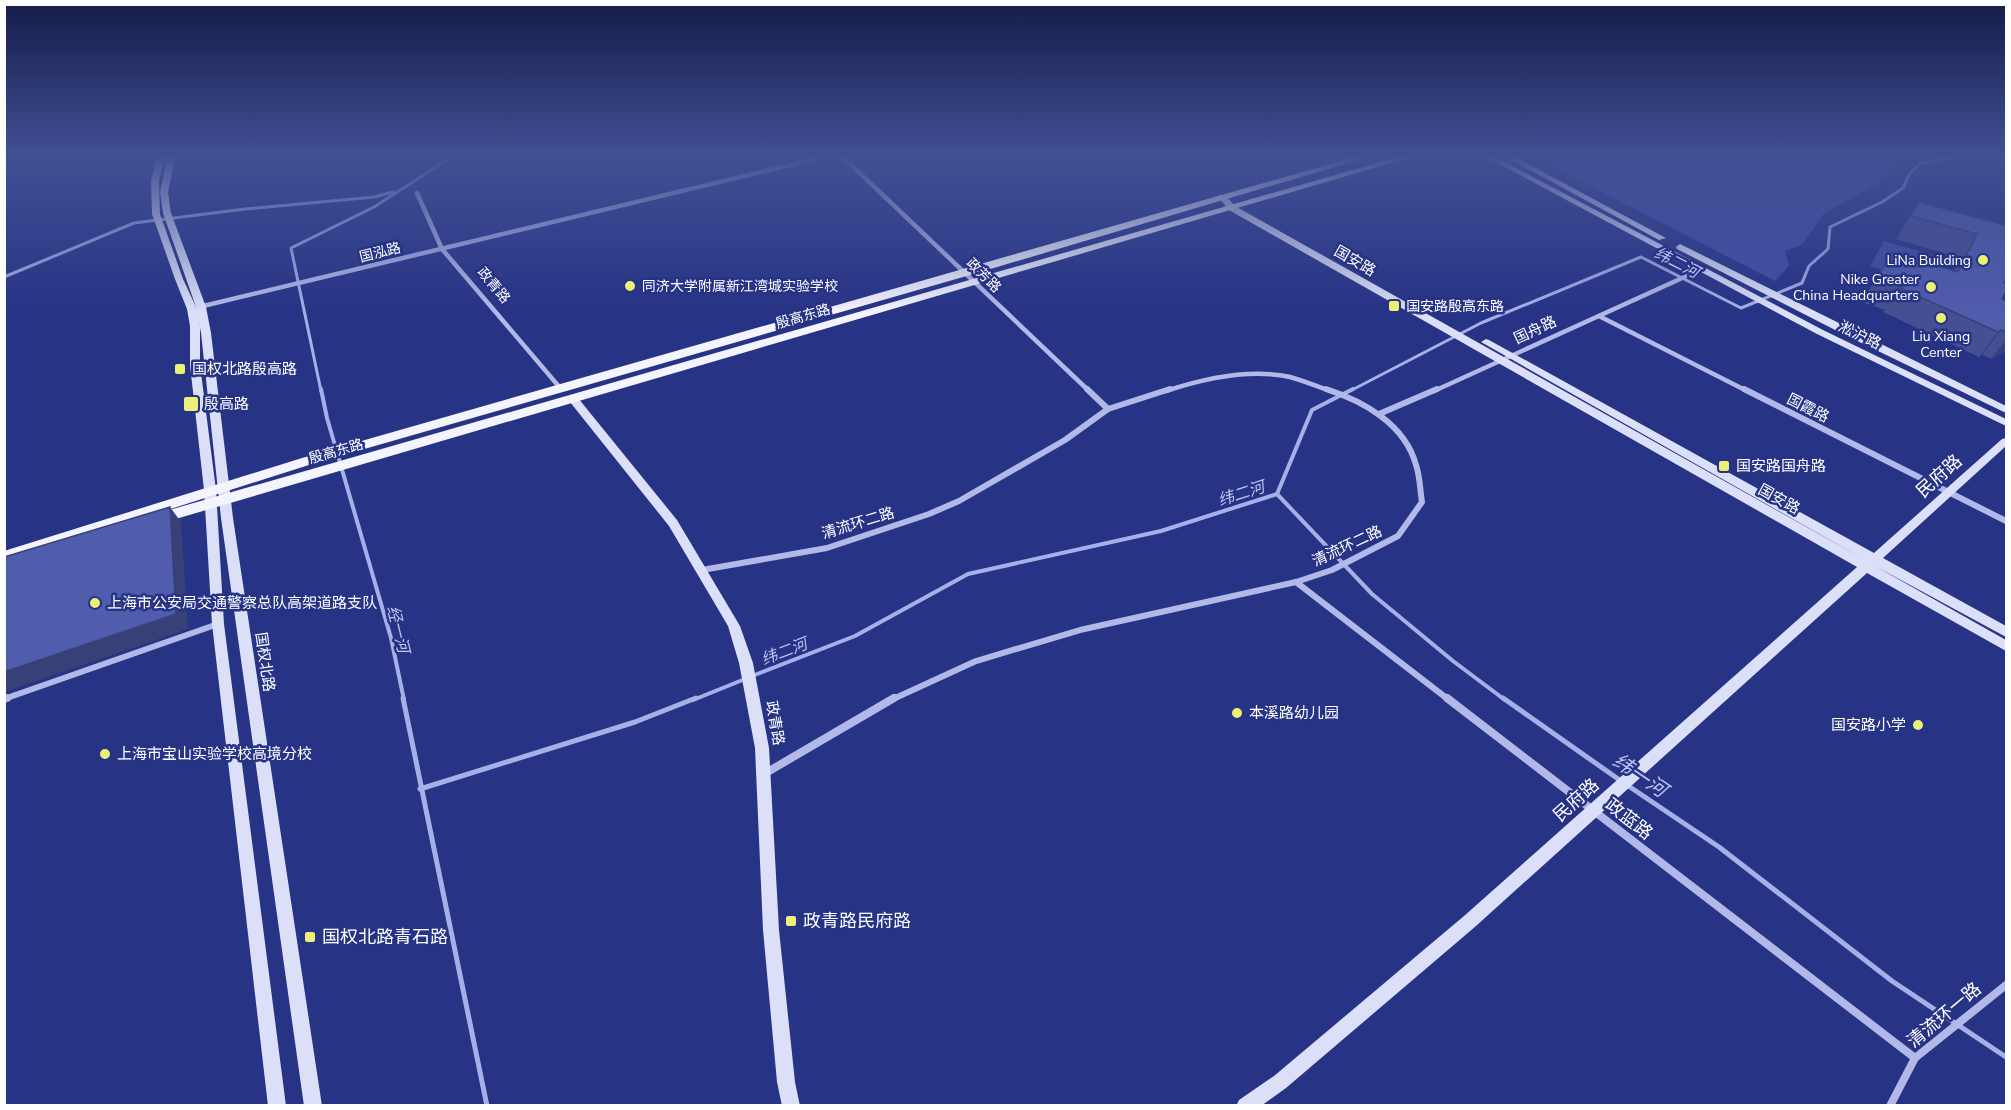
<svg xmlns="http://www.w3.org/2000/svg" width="2011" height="1110" font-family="'Nunito Sans','Noto Sans SC',sans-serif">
  <rect width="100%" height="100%" fill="#273385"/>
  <g fill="#3f4da3">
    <path d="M1536,158H1906L1909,159L1890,168L1879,183L1823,214L1803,244L1785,251L1789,266L1775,281Z"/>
    <path d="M1884,241L1936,256L1923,282L1870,266Z"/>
  </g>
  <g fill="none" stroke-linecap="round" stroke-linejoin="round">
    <g stroke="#a6b0e8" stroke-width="3">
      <path d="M4,277L134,223L245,209L374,197L393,192"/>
      <path d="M321,391L291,248L374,207L450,158"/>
      <path d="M1350,391L1481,323L1641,257L1741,308L1802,283L1809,266L1828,249L1830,227L1882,202L1903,188L1910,173L1921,163L1950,158"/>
    </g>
    <g stroke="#a6b0e8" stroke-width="4">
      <path d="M321,389L327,418L391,638L404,700"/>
      <path d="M1277,494L1372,594L1453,661L1505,700"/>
      <path d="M752,676L855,636L968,574L1161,531L1277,494L1312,410L1353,389"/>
      <path d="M693,700L745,679"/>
    </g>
    <g stroke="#a6b0e8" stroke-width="5">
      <path d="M403,698L487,1106"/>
      <path d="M1503,698L1621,781"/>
      <path d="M1627,785L1719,847L1892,981L2006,1057"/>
      <path d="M420,789L635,722L696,698"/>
    </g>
    <g stroke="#b2b9e8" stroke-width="4.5">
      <path d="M844,158L1089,391"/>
      <path d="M417,193L442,249L561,389"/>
      <path d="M199,307L819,158"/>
      <path d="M1599,316L1747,391"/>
      <path d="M1166,391C1205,378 1249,368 1290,377C1304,381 1317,386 1330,391"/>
      <path d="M1434,391L1702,269"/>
    </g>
    <g stroke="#b2b9e8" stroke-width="6">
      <path d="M1087,389L1108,409"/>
      <path d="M1744,389L2006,521"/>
      <path d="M1379,414L1437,389"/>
      <path d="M702,570L827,548L929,514L959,501L1065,440L1108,409L1170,389"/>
      <path d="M1296,582L1449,700"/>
      <path d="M4,699L218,624"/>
      <path d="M891,700L976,661L1080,630L1296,582L1332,570L1398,536L1422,502C1420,490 1420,476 1416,465C1405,424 1363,401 1326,389"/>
    </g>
    <g stroke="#b2b9e8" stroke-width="8">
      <path d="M1447,698L1915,1058"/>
      <path d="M4,699L7,698"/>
      <path d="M764,774L894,698"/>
      <path d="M1890,1106L1915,1058L2006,985"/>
    </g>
    <g fill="#dbdff7" fill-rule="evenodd">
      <path d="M157,158H165L159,180L160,214L183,279L197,309L200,326V365L216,490L224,624L286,1106H268L212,624L204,490L190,365V326L187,309L175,279L152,214L151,180Z"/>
      <path d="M167,158H175L168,192L171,213L206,307L211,333L233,518L322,1106H304L221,518L201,333L196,307L163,213L160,192Z"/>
      <path d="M1488,158H1497L1823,330L2006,419V426L1817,334Z"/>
      <path d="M1508,158H1517L1666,238L1659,240Z"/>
      <path d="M1219,195H1225L1235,206L1865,560L1481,342L1486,339L1489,340L1874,553L2002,439L2006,438V446L1883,558L2006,626V637L1875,566L2006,640V651L1867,573L1476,926L1286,1088L1261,1106H1236L1239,1100L1274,1076L1464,916L1857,567L1229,210L1218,197Z"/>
      <path d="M1680,244L2006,406V413L1843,334L1677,249L1676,247Z"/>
      <path d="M574,397L578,398L677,520L740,626L753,663L769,748L779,930L795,1082L800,1106H782L777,1082L763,930L755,748L739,663L728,626L669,526L570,402L569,400L570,398Z"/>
    </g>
    <g fill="#f3f4fe" fill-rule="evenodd">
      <path d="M1351,158H1365L977,273L312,464L4,562V551L302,458Z"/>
      <path d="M1394,158H1408L162,523L157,524L150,519L152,515Z"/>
    </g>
  </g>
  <path fill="#454f94" d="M1919,202L2007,226V283L2002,299L2007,302V350L1991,359L1982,355L1979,357L1883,312L1885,310L1862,302L1892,252L1954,271L1961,258L1896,239Z"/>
  <g fill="#384078">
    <path d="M2001,330L1982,355L1979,357L1998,332Z"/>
    <path d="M2007,338V350L1991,359Z"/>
    <path d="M170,507L181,522L188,629L4,692V672Z"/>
  </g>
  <g fill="#505cac" stroke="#384078" stroke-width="1.5">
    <path d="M1919,202L2007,226V277L2004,283L2007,284V289L2002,299L2007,302V332L2001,330L1998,332L1900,288L1903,286L1877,278L1892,252L1958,272L1977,234L1911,216Z"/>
    <path d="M170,507L176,614L4,672V557Z"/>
  </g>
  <linearGradient id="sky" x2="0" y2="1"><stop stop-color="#151c49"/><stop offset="0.5" stop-color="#415094"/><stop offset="1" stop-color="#415094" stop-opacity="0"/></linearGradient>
  <rect width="2011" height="313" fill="url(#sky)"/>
  <g fill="#edf077" stroke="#273385" stroke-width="2">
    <circle cx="1983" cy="260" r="6"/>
    <circle cx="630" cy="286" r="6"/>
    <circle cx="1931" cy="287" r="6"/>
    <rect x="1388" y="300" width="12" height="12" rx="3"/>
    <circle cx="1941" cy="318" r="6"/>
    <rect x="174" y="363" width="12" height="12" rx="3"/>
    <rect x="183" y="396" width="16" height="16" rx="3"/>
    <rect x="1718" y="460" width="12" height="12" rx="3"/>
    <circle cx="95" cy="603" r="6"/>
    <circle cx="1237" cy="713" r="6"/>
    <circle cx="1918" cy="725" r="6"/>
    <circle cx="105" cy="754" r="6"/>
    <rect x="785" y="915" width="12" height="12" rx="3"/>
    <rect x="304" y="931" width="12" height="12" rx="3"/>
  </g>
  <g text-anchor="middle" stroke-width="5" stroke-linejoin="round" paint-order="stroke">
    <g font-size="14" fill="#fff" stroke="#273385">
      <text transform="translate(380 252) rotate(-14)" y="5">国泓路</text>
      <text transform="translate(984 275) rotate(45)" y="5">政芳路</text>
      <text transform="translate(494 285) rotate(50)" y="5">政青路</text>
      <text transform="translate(803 316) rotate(-16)" y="5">殷高东路</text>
      <text transform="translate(336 451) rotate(-16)" y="5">殷高东路</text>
    </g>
    <g font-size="14" fill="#fff" stroke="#273385" text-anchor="end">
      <text x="1971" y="265">LiNa Building</text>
      <text x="1919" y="284">Nike Greater<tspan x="1919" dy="16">China Headquarters</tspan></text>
      <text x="642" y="291" text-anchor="start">同济大学附属新江湾城实验学校</text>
      <text x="1406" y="311" text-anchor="start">国安路殷高东路</text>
      <text x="1941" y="341" text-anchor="middle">Liu Xiang<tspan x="1941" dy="16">Center</tspan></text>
    </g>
    <g font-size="15" fill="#fff" stroke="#273385">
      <text transform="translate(1355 261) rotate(30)" y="5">国安路</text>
      <text transform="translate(1535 330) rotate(-25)" y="5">国舟路</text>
      <text transform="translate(1860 335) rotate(26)" y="5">淞沪路</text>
      <text transform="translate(1808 408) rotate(27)" y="5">国霞路</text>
      <text transform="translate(1779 499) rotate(29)" y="5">国安路</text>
      <text transform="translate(858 523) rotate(-17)" y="5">清流环二路</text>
      <text transform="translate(1347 546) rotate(-25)" y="5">清流环二路</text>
      <text transform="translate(265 662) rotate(82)" y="5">国权北路</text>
      <text transform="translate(775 723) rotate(80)" y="5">政青路</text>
    </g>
    <g font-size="15" fill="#fff" stroke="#273385" text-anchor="start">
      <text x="192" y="374">国权北路殷高路</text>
      <text x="204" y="409">殷高路</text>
      <text x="1736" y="471">国安路国舟路</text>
      <text x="107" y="608">上海市公安局交通警察总队高架道路支队</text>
      <text x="1249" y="718">本溪路幼儿园</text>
      <text x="1906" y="730" text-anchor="end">国安路小学</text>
      <text x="117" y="759">上海市宝山实验学校高境分校</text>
    </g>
    <g font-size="16" font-style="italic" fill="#bdc4ef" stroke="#273385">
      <text transform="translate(1677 262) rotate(27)" y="6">纬二河</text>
      <text transform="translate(1241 493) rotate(-18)" y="6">纬二河</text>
      <text transform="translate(399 629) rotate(76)" y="6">经一河</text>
      <text transform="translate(784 651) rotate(-21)" y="6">纬二河</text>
    </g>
    <g font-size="18" fill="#fff" stroke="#273385">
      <text transform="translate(1939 476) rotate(-42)" y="6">民府路</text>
      <text transform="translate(1576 800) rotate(-42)" y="6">民府路</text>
      <text transform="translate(1629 819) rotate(38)" y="6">政蓝路</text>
      <text transform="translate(1944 1015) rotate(-40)" y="6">清流环一路</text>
    </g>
    <g font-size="18" fill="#fff" stroke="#273385" text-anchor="start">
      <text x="803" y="927">政青路民府路</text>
      <text x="322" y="943">国权北路青石路</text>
    </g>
    <g font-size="20" font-style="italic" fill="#bdc4ef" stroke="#273385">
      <text transform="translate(1640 775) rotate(34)" y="7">纬一河</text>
    </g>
  </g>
  <rect width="2011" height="1110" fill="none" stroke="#ffffff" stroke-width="12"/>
</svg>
